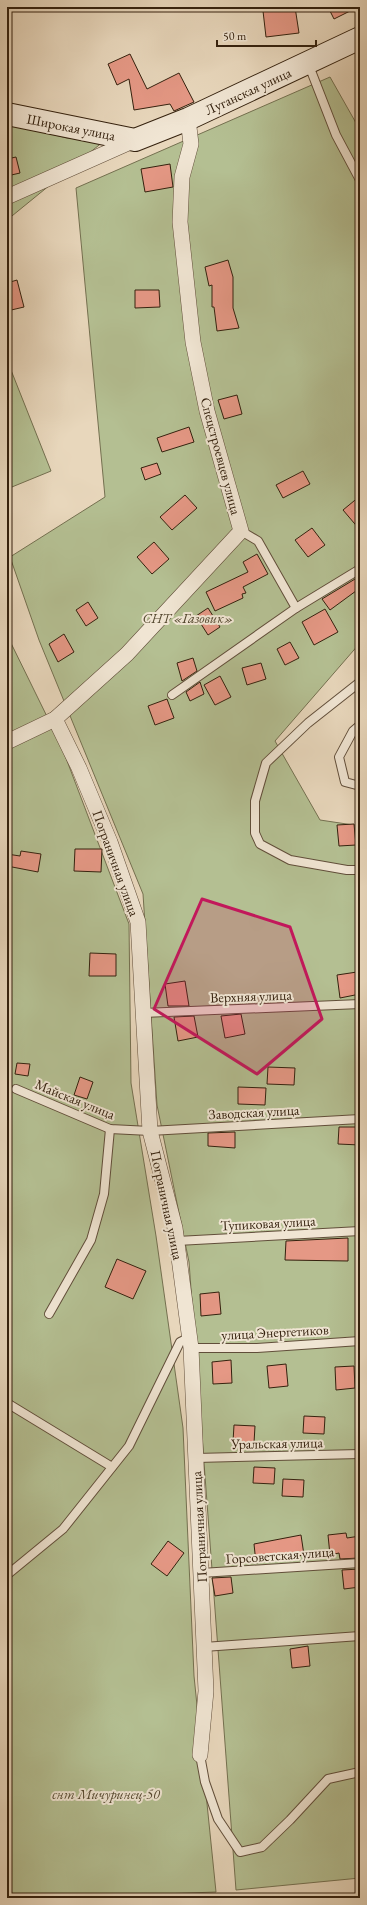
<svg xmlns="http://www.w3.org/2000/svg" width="367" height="1905" font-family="'EB Garamond',serif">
  <rect width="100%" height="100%" fill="#e8d7bc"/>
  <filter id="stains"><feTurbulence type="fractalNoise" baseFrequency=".005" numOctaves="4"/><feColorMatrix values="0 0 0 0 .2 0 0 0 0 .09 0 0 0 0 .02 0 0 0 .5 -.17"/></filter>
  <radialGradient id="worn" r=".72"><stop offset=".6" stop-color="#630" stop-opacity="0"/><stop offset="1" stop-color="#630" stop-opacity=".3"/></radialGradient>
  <g fill="#b4bf92" stroke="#747050">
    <path d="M330,77L360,130V643L275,741L320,820L360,826V1878L236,1890L189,1262L157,1105L143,894L39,640L10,557L105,497L76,188Z"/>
    <path d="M7,123L67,138L104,141L7,220Z"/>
    <path d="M7,360L51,471L7,489Z"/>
    <path d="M7,635L61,745L129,924L131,1083L156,1236L183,1428L194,1676L216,1892L52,1898H7Z"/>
  </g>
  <g fill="#e59885" stroke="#34210e">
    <path d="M295,7L299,33L266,37L263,11Z"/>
    <path d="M328,7H358L334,19Z"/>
    <path d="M130,54L147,89L179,73L194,102L174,111L170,104L134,110L129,79L117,85L108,64Z"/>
    <path d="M16,157L20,173L7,176V159Z"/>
    <path d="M170,164L173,187L145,192L141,169Z"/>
    <path d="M228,260L233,277V308L239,328L217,331L214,307H212V285L209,286L205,267Z"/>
    <path d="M17,280L24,307L7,311V283Z"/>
    <path d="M135,290H159L160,307L135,308Z"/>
    <path d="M237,395L242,414L224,419L218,400Z"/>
    <path d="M189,427L194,442L162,452L157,438Z"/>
    <path d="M157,463L161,474L145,480L141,468Z"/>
    <path d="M303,471L310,484L283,498L276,485Z"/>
    <path d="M185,495L197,508L172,530L160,517Z"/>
    <path d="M360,496V530L343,510Z"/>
    <path d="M312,528L325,545L308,557L295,540Z"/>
    <path d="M154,542L169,559L152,574L137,557Z"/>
    <path d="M257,554L268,574L243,587L246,593L242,594L243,598L215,611L206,592L248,572L243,562Z"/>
    <path d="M360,576V588L330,610L322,599Z"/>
    <path d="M88,602L98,618L86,626L76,610Z"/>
    <path d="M208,608L220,627L208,635L196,616Z"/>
    <path d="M325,609L338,632L314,645L302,622Z"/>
    <path d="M64,634L74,652L58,662L49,644Z"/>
    <path d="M290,642L299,658L285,665L277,649Z"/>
    <path d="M193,658L197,671L182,681L177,663Z"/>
    <path d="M261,663L266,679L247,685L242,668Z"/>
    <path d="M220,676L231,697L215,705L204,685Z"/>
    <path d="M200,682L204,694L190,701L186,692Z"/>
    <path d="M167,699L174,718L155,725L148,706Z"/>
    <path d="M354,824L356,845L339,846L337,825Z"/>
    <path d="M75,849H102L101,872L74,871Z"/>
    <path d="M21,851L41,854L38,872L7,866V854L20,856Z"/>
    <path d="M90,953L116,954V976H89Z"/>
    <path d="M357,972L360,994L340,998L337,975Z"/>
    <path d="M185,981L189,1006H168L165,984Z"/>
    <path d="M241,1014L245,1034L225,1038L221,1016Z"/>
    <path d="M194,1016L198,1037L178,1041L174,1017Z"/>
    <path d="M17,1063L30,1064L28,1076L15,1074Z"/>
    <path d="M268,1067L295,1068L294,1085L267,1084Z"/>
    <path d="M80,1077L93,1082L87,1099L74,1095Z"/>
    <path d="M238,1087L266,1088L265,1105L238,1104Z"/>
    <path d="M339,1127H360V1145L338,1144Z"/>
    <path d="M235,1132V1148L208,1146V1133Z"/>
    <path d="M348,1238V1261L285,1260L286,1241Z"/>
    <path d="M117,1259L146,1271L133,1299L105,1287Z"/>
    <path d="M219,1292L221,1314L201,1316L200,1294Z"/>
    <path d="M231,1360L232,1383L213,1384L212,1362Z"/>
    <path d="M286,1364L288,1386L269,1388L267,1366Z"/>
    <path d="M354,1366L355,1388L336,1390L335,1367Z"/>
    <path d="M304,1416L325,1417L324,1434L303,1433Z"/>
    <path d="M234,1425L255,1426L254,1443L233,1442Z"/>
    <path d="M254,1467L275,1468L274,1484L253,1483Z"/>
    <path d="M283,1479L304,1480L303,1497L282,1496Z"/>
    <path d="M346,1533L347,1538L360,1536L359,1558L340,1559L339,1553L330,1555L328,1535Z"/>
    <path d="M301,1535L304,1555L256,1563L254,1544Z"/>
    <path d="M168,1541L184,1553L167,1576L151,1564Z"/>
    <path d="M360,1569V1587L344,1589L342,1570Z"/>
    <path d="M231,1577L233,1593L215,1596L212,1578Z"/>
    <path d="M308,1646L310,1666L292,1668L290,1649Z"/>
  </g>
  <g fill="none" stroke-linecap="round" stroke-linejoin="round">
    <g stroke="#614e3a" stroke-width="10">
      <g id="lane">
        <path d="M308,63L336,135L360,180"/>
        <path d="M241,531L258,541L296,608L360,569"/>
        <path d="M360,682L308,723L266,763L255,801V833L260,844L290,860L347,870H360"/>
        <path d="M172,695L296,608"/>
        <path d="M360,725L353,731L339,757L345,782L360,786"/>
        <path d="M143,1013L360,1004"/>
        <path d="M16,1089L110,1129L150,1131L360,1119"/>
        <path d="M177,1241L360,1231"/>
        <path d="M49,1314L91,1240L104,1194L110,1129"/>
        <path d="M191,1348H257L360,1341"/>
        <path d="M7,1403L112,1467"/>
        <path d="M196,1458L360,1454"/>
        <path d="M201,1573L360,1563"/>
        <path d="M7,1575L63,1529L129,1446L180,1342L190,1337"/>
        <path d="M204,1647L360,1636"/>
        <path d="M200,1755L205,1782L218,1819L240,1852L262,1847L290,1820L328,1779L360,1772"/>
      </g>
    </g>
    <g stroke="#614e3a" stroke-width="16">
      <g id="street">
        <path d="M7,197L135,140"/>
        <path d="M55,719L79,768L110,842L138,922L150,1131L175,1228L191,1348L206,1691L200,1755"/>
        <path d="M7,742L55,719L127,654L241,531L207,411L193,342L180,222L182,177L191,144L188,119"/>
      </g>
    </g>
    <g stroke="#34210e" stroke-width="24">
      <path id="secondary" d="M7,114L135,140L188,119L360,38"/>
    </g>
    <use href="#lane" stroke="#f0e5d3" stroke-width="8"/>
    <use href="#street" stroke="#f0e5d3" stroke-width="15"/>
    <use href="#secondary" stroke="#f0e5d3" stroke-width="22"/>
  </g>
  <path fill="#c2185b" fill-opacity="0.2" stroke="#c2185b" stroke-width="3" stroke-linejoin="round" d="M202,899L290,927L322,1019L257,1074L154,1009Z"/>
  <g text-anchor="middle" stroke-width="4" stroke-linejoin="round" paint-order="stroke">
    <g font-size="14" fill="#34210e" stroke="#f0e5d3">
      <text transform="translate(248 91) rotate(-25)" y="5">Луганская улица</text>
      <text transform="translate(71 127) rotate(11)" y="5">Широкая улица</text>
      <text transform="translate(221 456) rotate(75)" y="5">Спецстроевцев улица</text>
      <text transform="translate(116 863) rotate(70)" y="5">Пограничная улица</text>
      <text transform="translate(251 996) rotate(-2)" y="5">Верхняя улица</text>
      <text transform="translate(75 1099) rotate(22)" y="5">Майская улица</text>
      <text transform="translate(254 1112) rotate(-3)" y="5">Заводская улица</text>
      <text transform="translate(167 1205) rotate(78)" y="5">Пограничная улица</text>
      <text transform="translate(268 1223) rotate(-3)" y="5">Тупиковая улица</text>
      <text transform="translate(275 1332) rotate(-3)" y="5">улица Энергетиков</text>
      <text transform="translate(277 1443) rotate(-1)" y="5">Уральская улица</text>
      <text transform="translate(199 1527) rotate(-93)" y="5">Пограничная улица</text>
      <text transform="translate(280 1555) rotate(-4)" y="5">Горсоветская улица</text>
    </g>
    <g font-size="14" font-style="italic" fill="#54482f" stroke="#f0e5d3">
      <text x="188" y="623">СНТ «Газовик»</text>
      <text x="106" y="1799">снт Мичуринец-50</text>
    </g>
  </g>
  <rect width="367" height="1905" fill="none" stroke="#e8d7bc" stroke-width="24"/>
  <rect x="8" y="8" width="351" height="1889" fill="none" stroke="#34210e" stroke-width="2"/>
  <rect x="12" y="12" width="343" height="1881" fill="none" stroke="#34210e"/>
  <path d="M217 40v6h99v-6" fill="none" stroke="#34210e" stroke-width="2"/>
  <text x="223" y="40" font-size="12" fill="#34210e" stroke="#f0e5d3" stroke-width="3" paint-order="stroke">50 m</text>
  <rect width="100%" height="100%" filter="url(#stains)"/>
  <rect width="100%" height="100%" fill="url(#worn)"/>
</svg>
